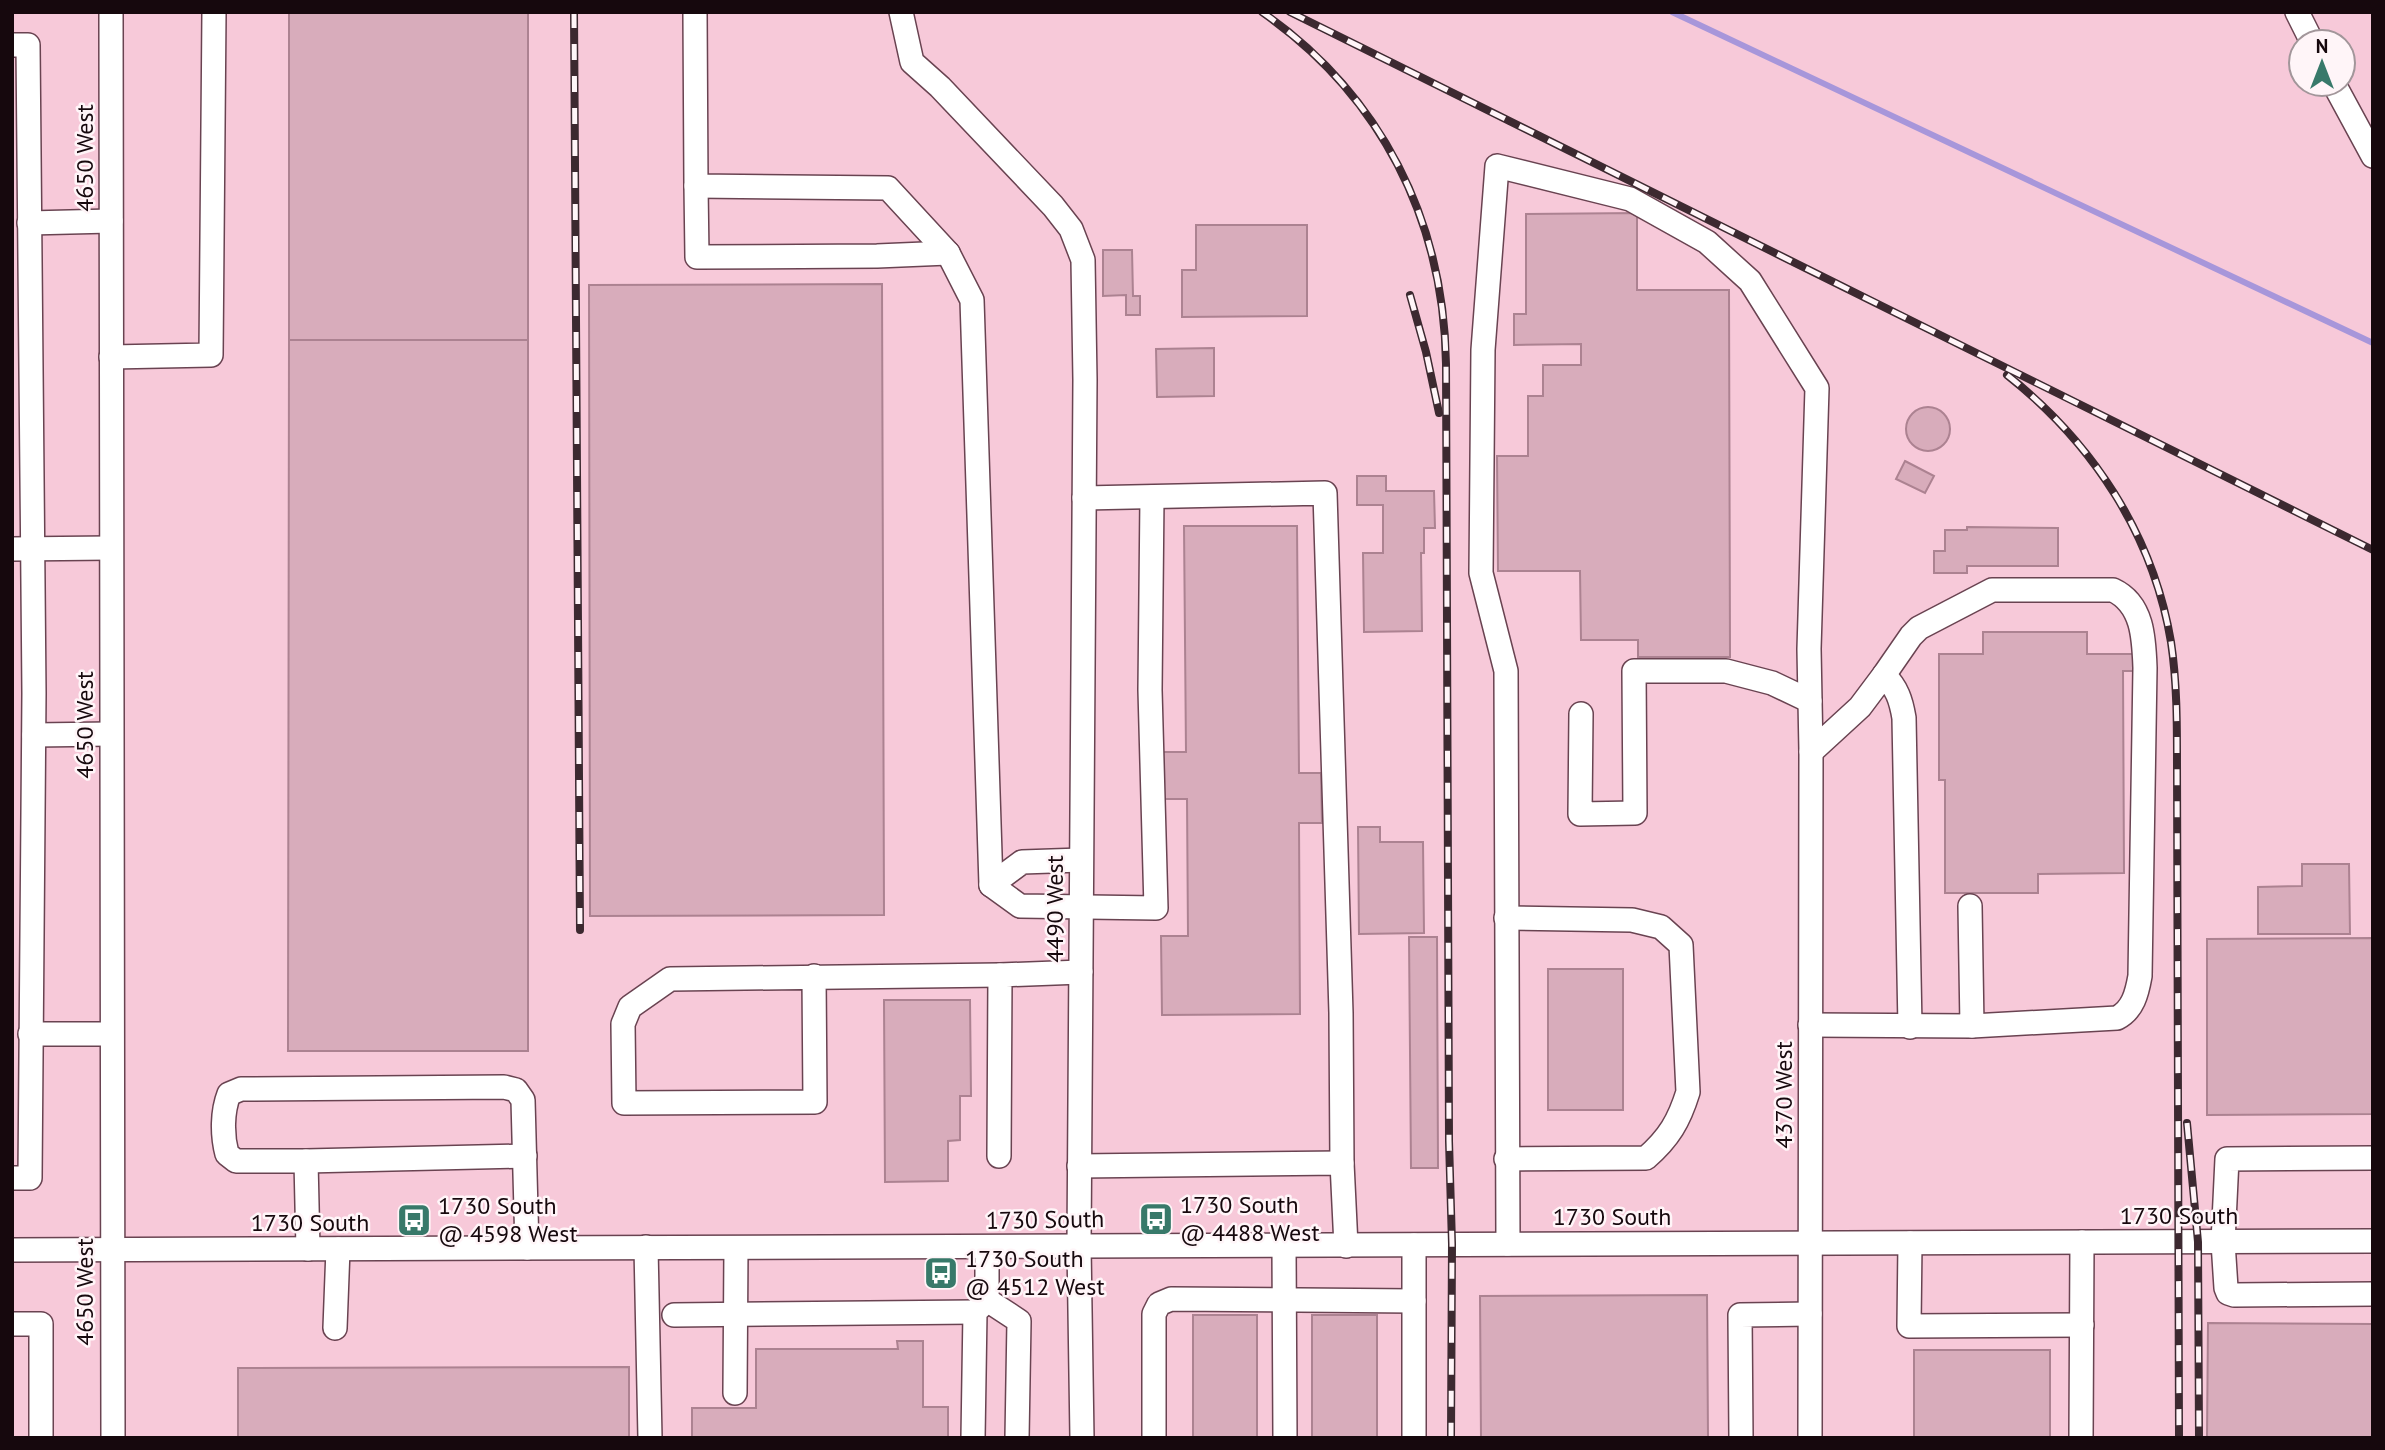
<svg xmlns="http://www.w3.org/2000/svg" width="2385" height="1450" font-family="'PT Sans',sans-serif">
  <rect width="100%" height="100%" fill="#f7c9d9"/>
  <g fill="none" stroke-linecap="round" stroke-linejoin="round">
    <path stroke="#a796da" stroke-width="6" d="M1672,12L2373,343"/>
  </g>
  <g fill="#d8acbb" stroke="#ac8291" stroke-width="2">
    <rect x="289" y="12" width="239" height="328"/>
    <path d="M1637,213V290H1729L1730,657H1638V640H1581L1580,571H1498L1497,456H1528V396H1543V365H1581V344L1514,345V314H1526V214Z"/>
    <path d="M1196,225H1307V316L1182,317V270H1196Z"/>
    <path d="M1103,250H1132L1133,296H1140V315H1126V295L1103,296Z"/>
    <path d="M882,284L884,915L590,916L589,285Z"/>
    <path d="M289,340H528V1051H288Z"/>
    <path d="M1214,348V396L1157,397L1156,349Z"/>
    <circle cx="1928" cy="429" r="22"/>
    <path d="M1905,461L1934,476L1925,493L1896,479Z"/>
    <path d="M1357,476H1386V491H1434L1435,528H1424V553H1421L1422,631L1364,632L1363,553H1383V505H1357Z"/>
    <path d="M1184,526H1297L1299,773H1321L1322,823H1299L1300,1014L1162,1015L1161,936H1188L1187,799H1163L1162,752H1186Z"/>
    <path d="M1967,527L2058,528V566H1967V573H1934V551H1945V530H1967Z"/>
    <path d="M1983,632H2087V654H2136V671H2123L2124,873L2038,874V893H1945V780H1939V654H1983Z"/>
    <path d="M1358,827H1380V842H1423L1424,933L1359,934Z"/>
    <path d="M2302,864H2349L2350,934H2258V887L2302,886Z"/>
    <path d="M1409,937H1437L1438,1168H1411Z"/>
    <path d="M2373,938V1114L2207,1115V939Z"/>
    <rect x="1548" y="969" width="75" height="141"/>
    <path d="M884,1000H970L971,1096H960V1140L948,1141V1181L885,1182Z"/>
    <path d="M1707,1295L1708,1438H1481L1480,1296Z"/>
    <rect x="1193" y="1315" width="64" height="123"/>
    <rect x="1312" y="1315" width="65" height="123"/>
    <path d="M2208,1323L2373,1324V1438H2207Z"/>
    <path d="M897,1341H923V1407H948V1438H692V1408H756V1349H898Z"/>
    <rect x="1914" y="1350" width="136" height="88"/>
    <path d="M629,1367V1438H238V1368Z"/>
  </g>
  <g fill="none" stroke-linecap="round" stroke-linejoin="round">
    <g stroke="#694351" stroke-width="26">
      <g id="minor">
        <path d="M111,12L113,1438"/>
        <path d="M695,12L696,186L888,188L948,253L972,300L991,885"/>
        <path d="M901,12L912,62L940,87L1053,206L1071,229L1083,260L1085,380L1079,1246L1082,1438"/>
        <path d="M2297,12L2312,42"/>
        <path d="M12,45H28L34,693L30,1178H12"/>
        <path d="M2334,84L2373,156"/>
        <path d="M696,186L697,257L877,256L948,253"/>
        <path d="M29,223L111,221"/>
        <path d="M111,357L211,355L214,12"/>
        <path d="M1084,498L1325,493L1341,1013L1342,1163"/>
        <path d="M12,549L111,548"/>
        <path d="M1884,675L1911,636L1919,628L1992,590H2113C2143,604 2144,639 2145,668L2140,976C2137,993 2133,1010 2117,1018L1972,1026"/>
        <path d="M1581,714L1580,814L1635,813L1634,671H1726L1772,683L1810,701"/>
        <path d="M34,735L111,734"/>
        <path d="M1811,752L1860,707L1884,675C1897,688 1901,700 1904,718L1910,1027"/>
        <path d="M1081,860L1022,862L991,885L1020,906L1156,908L1150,690L1152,497"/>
        <path d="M1506,918L1632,920L1661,927L1681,945L1688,1092C1679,1121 1669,1138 1646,1158L1506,1159"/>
        <path d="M814,976L815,1102L624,1103L623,1024L630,1007L670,979L1000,975"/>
        <path d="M1810,1025L1972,1026L1970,906"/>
        <path d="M30,1034H111"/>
        <path d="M999,1156L1000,975L1081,972"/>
        <path d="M2373,1158L2227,1159L2223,1242L2226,1288L2228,1293L2234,1295L2373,1294"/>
        <path d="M306,1161L525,1156"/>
        <path d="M1079,1166L1342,1163L1346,1246"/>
        <path d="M1910,1243L1909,1326L2082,1325"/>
        <path d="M1508,1244L1506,671L1481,573L1483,350L1497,166L1630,199L1707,242L1750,281L1817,388L1809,649L1811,752L1810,1438"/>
        <path d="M1284,1246L1285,1438"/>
        <path d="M646,1247L650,1438"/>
        <path d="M308,1249L306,1161H236L227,1154C222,1135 222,1112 229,1094L241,1089L504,1087L516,1090L523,1100L527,1248"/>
        <path d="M12,1250L2373,1241"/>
        <path d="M987,1300L1019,1321L1017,1438"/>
        <path d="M674,1315L975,1312"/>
        <path d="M12,1324H41V1438"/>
        <path d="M335,1328L338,1249"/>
        <path d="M735,1393L736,1248"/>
        <path d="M973,1438L975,1312L987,1300V1247"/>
        <path d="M1154,1438V1314L1159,1304L1171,1299L1414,1301"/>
        <path d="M1414,1438V1245"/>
        <path d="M1741,1438L1740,1315L1810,1314"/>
        <path d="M2081,1438L2082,1242"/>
      </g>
    </g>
    <use href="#minor" stroke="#fff" stroke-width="23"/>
    <g stroke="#3c2930" stroke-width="8">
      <g id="rail">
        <path d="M574,12L580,930"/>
        <path d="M1262,12C1381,95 1444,220 1446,364L1449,1141L1452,1244L1451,1438"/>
        <path d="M1290,12L2373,550"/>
        <path d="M1410,295L1426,352L1439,413"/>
        <path d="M2007,375C2092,442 2153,534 2171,642C2177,682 2177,723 2177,764L2179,1438"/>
        <path d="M2187,1123L2198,1242L2199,1438"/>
      </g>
    </g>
    <use href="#rail" stroke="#fff5f8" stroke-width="5" stroke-dasharray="16" stroke-linecap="butt"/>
  </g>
  <defs>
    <g id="bus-square" transform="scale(1.75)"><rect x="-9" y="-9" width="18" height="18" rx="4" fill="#38796a" stroke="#fff5f8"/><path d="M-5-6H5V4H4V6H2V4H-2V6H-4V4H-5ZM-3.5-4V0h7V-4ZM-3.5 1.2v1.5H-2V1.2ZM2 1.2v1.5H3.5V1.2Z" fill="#fff"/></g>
  </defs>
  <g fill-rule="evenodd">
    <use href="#bus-square" x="1156" y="1219"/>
    <use href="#bus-square" x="414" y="1220"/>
    <use href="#bus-square" x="941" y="1273"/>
  </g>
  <g text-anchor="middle" stroke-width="5" stroke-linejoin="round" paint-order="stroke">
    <g font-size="24" fill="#16080d" stroke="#fff5f8">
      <text transform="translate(85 158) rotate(-90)" y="8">4650 West</text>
      <text transform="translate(85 725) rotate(-90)" y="8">4650 West</text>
      <text transform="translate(1055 909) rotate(-90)" y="8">4490 West</text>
      <text transform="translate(1784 1095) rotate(-90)" y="8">4370 West</text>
      <text x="2179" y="1224">1730 South</text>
      <text x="1612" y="1225">1730 South</text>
      <text transform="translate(1045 1220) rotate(-1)" y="8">1730 South</text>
      <text x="310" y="1231">1730 South</text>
      <text transform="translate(85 1292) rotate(-90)" y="8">4650 West</text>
    </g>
    <g font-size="24" fill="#16080d" stroke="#fff5f8" text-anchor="start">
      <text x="1180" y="1213">1730 South<tspan x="1180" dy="28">@ 4488 West</tspan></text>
      <text x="438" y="1214">1730 South<tspan x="438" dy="28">@ 4598 West</tspan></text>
      <text x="965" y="1267">1730 South<tspan x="965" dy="28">@ 4512 West</tspan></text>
    </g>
  </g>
  <rect width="2385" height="1450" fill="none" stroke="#16080d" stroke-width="28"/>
  <g transform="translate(2322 63)"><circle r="33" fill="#fff5f8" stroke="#a2969a" stroke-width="2"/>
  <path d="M0-5L12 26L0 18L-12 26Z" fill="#38796a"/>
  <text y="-10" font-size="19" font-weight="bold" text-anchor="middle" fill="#16080d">N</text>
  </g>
</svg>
